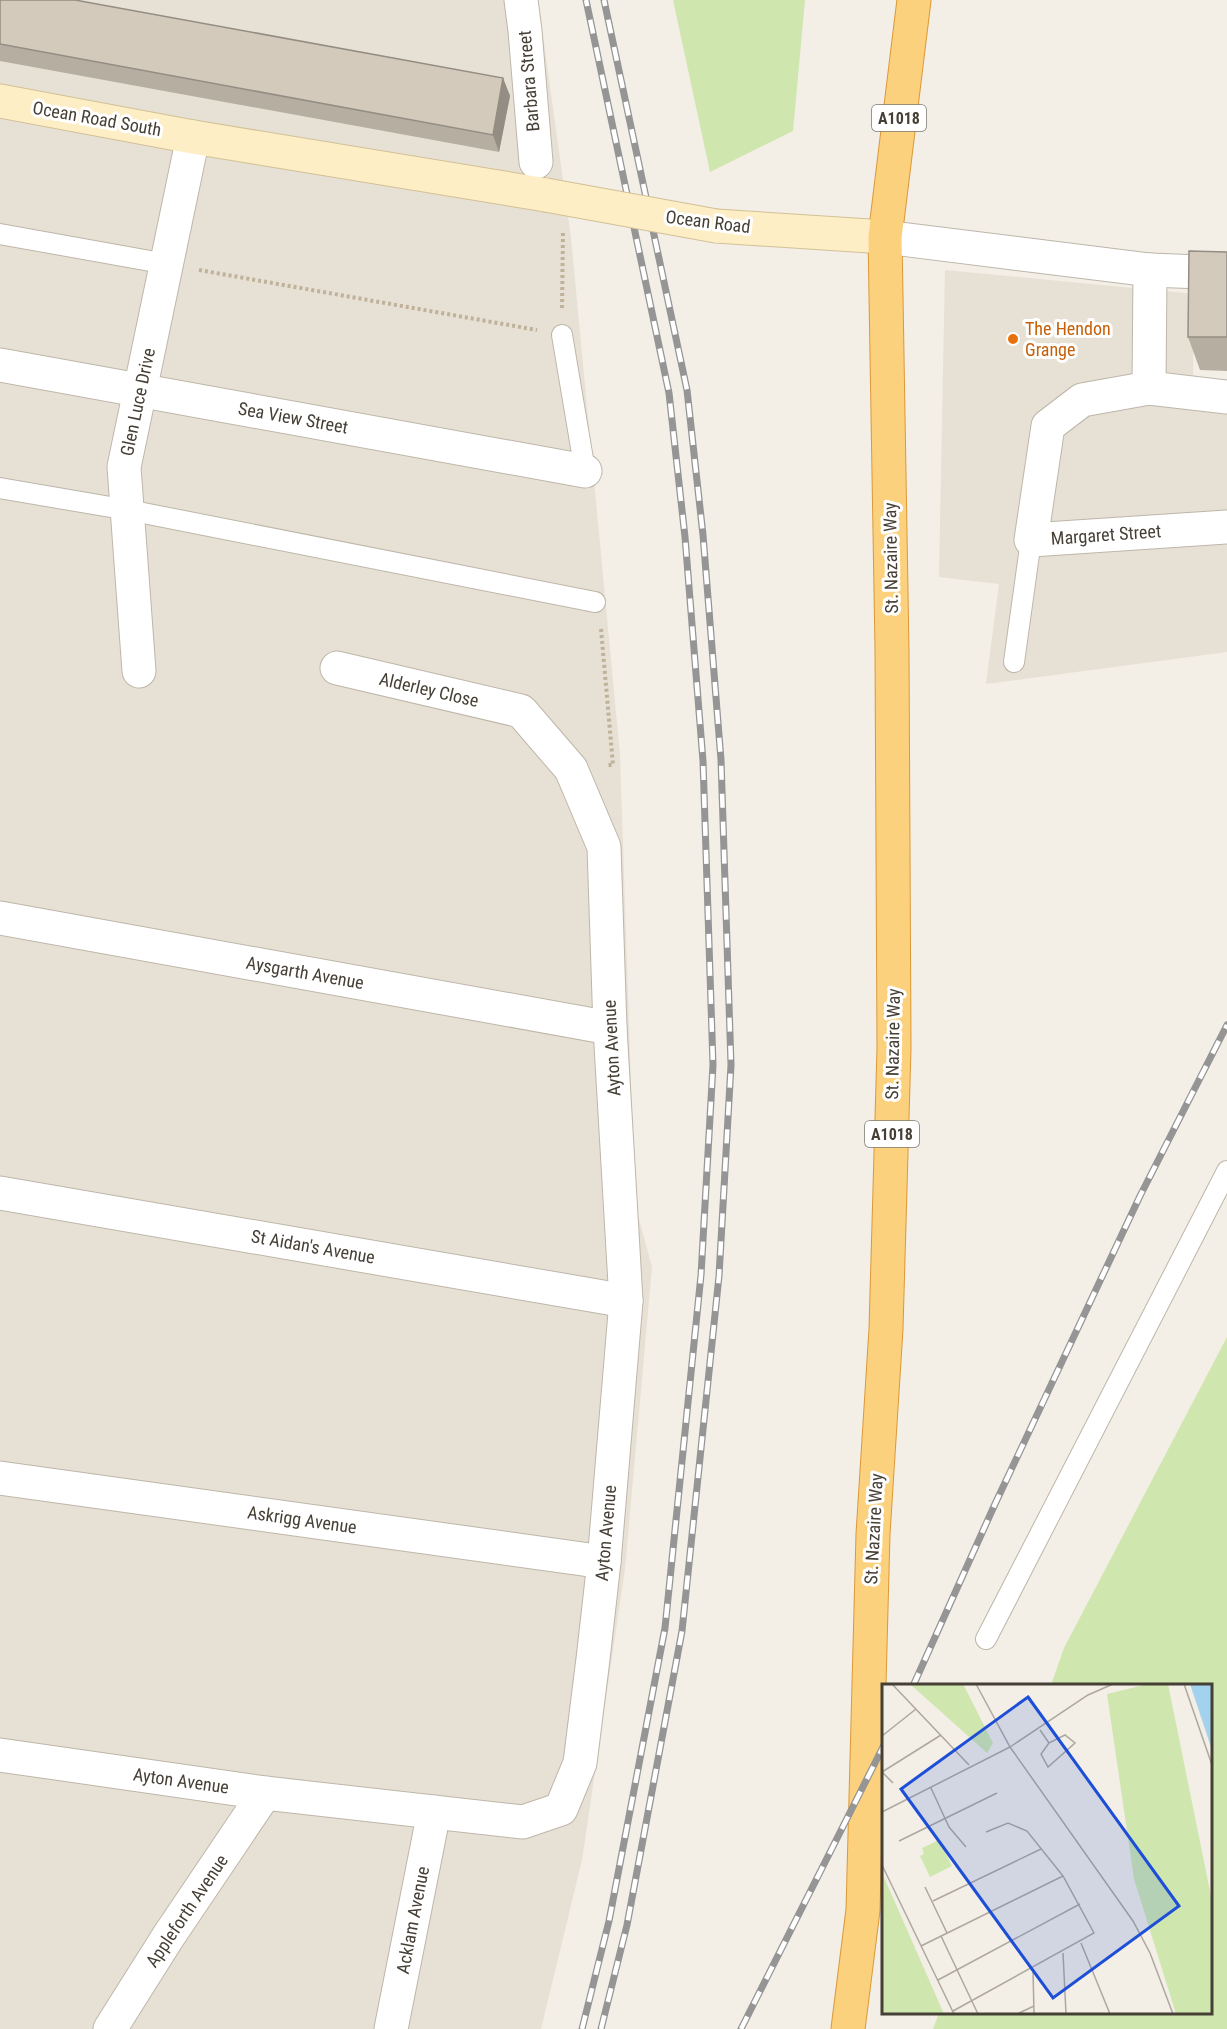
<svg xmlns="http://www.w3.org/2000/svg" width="1227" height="2029" font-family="'Roboto Condensed',sans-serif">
  <rect width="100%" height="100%" fill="#f3eee6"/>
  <g fill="#e7e0d4">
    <path d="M0,0H538L571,238L620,755L635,1205L652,1267L625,1569L582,1860L541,2029H0Z"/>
    <path d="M945,270L1194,294L1193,380L1227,381V652L986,684L999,584L939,577Z"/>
  </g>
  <g fill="#cfe7af">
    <path d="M673,0H805L793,131L710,172Z"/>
    <path d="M1227,1337V2029H933L939,2013L1210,2012V1686L1051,1685L1064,1648Z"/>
  </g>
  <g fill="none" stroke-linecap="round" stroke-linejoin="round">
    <g stroke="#beb6a9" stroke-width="22">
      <g id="service">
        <path d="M0,234L167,264"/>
        <path d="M562,335L585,471"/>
        <path d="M0,488L128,510L595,602"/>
        <path d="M1014,662L1031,540"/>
        <path d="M986,1639L1227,1171"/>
      </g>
    </g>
    <g stroke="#beb6a9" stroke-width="35">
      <g id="minor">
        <path d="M521,0L525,31L536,162"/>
        <path d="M885,237L1150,270L1227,273"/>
        <path d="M1150,270L1149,388L1227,397"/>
        <path d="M0,365L585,471"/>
        <path d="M1149,388L1082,400L1048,426L1031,540L1227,527"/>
        <path d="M139,671L124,467L193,137"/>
        <path d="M0,918L610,1028"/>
        <path d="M0,1193L626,1301"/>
        <path d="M0,1478L604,1562"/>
        <path d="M0,1755L265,1793L523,1822L561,1809L580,1763L593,1659L604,1562L626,1301L610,1028L604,847L571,769L521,711L337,668"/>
        <path d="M110,2029L168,1937L265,1793"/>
        <path d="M391,2029L434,1812"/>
      </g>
    </g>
    <g stroke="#d2c196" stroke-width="35">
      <g id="secondary">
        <path d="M0,101L193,137L546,195"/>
        <path d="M716,226L885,237"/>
      </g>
    </g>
    <g stroke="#db9938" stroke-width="35">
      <path id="trunk" d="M848,2029L863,1910L873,1534L886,1329L894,1048L892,650L885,237L914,0"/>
    </g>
    <g stroke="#c0b19a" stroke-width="4" stroke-dasharray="3 3" stroke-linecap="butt">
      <path d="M199,270L537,330"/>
      <path d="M562,308L563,231"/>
      <path d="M601,629L613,765H606"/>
    </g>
    <use href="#service" stroke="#fff" stroke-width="20"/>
    <use href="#minor" stroke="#fff" stroke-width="33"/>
    <use href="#secondary" stroke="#feeec5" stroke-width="33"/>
    <use href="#trunk" stroke="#fcd17e" stroke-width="33"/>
    <g stroke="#959595" stroke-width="7">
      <g id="rail">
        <path d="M913,1686L995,1504L1140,1196L1227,1025"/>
        <path d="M582,2029L609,1921L665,1628L701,1275L713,1065L703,761L685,537L669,393L586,0"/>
        <path d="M601,2029L627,1925L682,1631L719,1276L731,1065L721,760L703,535L687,390L604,0"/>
        <path d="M741,2029L884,1745"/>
      </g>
    </g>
    <use href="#rail" stroke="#fff" stroke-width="4.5" stroke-dasharray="14" stroke-linecap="butt"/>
    <g stroke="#d2c196" stroke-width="35" stroke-linecap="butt">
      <path id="secondary-bridge" d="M546,195L716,226"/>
    </g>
    <use href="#secondary-bridge" stroke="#feeec5" stroke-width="33"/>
  </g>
  <g fill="#b6aea1">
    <path d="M0,0L503,78L510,96L499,152L0,61Z"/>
    <path d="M1227,252V371L1200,370L1188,337Z"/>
  </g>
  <path fill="#948d83" d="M503,78L510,96L499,152L493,135Z"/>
  <g fill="#d4cabb" stroke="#948d83" stroke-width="1.5">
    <path d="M0,0H75L503,78L493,135L0,44Z"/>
    <path d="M1189,251L1227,252V337H1188Z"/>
  </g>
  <circle fill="#e8710a" stroke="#fff" stroke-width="2" cx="1013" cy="339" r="6"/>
  <g text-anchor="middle" stroke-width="6" stroke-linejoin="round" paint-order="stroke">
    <g fill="#fff" stroke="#7d7972" stroke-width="1.5">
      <rect x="872" y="105" width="54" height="26" rx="4.5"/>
      <rect x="865" y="1121" width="54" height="26" rx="4.5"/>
    </g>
    <g font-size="16" font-weight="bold" fill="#453f35">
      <text x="899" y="124">A1018</text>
      <text x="892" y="1140">A1018</text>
    </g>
    <g font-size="18" fill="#453f35" stroke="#fff">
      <text transform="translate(529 81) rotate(-95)" y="6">Barbara Street</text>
      <text transform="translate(97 119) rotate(10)" y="6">Ocean Road South</text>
      <text transform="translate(708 222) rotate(7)" y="6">Ocean Road</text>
      <text transform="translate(138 402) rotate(-78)" y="6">Glen Luce Drive</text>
      <text transform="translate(293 418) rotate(10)" y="6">Sea View Street</text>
      <text transform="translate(1106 535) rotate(-4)" y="6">Margaret Street</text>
      <text transform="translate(891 558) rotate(-91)" y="6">St. Nazaire Way</text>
      <text transform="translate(429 690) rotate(13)" y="6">Alderley Close</text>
      <text transform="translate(305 973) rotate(10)" y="6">Aysgarth Avenue</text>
      <text transform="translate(893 1044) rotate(-89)" y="6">St. Nazaire Way</text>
      <text transform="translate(612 1048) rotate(-93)" y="6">Ayton Avenue</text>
      <text transform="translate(313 1247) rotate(10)" y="6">St Aidan's Avenue</text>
      <text transform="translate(302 1520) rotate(8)" y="6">Askrigg Avenue</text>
      <text transform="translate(874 1529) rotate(-87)" y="6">St. Nazaire Way</text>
      <text transform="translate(606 1533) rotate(-85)" y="6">Ayton Avenue</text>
      <text transform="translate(181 1781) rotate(8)" y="6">Ayton Avenue</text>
      <text transform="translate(187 1911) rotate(-56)" y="6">Appleforth Avenue</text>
      <text transform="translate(413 1920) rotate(-79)" y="6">Acklam Avenue</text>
    </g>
    <g font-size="18" fill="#c56008" stroke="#fff" text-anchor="start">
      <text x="1025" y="335">The Hendon<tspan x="1025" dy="21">Grange</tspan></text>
    </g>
  </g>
  <g transform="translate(882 1684)">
    <rect width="330" height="330" fill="#f3eee6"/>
    <path d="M28,0H81L111,59L105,69ZM266,0H286L330,217V330H294L252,195L225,10ZM57,156L70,182L48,193L38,172L42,170L40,164ZM0,191H1L62,330H0Z" fill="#cfe7af"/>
    <path d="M308,0H330V66Z" fill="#a3d2ef"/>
    <path fill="none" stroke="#ada89f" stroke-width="1.5" d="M10,0L87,81M94,0L128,63L251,237L268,269L291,330M302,0L330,81M158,46L167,59L183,51L193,59L166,83L159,70L167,59M0,52L34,25M128,63L206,11L231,0M11,99L0,88L59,51M49,104L67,143L84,163M0,128L128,63M17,157L115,109M0,181L72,330M43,203L65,249M51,217L159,165M59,252L96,330M199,259L228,330M39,262L181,192M181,269L184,330M151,285L152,330M56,296L198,220M71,327L212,249L181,192L145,147L126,139L104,148M135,330L152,322"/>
    <path fill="#1d4ed8" fill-opacity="0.15" stroke="#1d4ed8" stroke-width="3" d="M146,13L297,222L171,314L19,105Z"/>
    <rect width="330" height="330" fill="none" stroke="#453f35" stroke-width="3"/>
  </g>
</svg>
